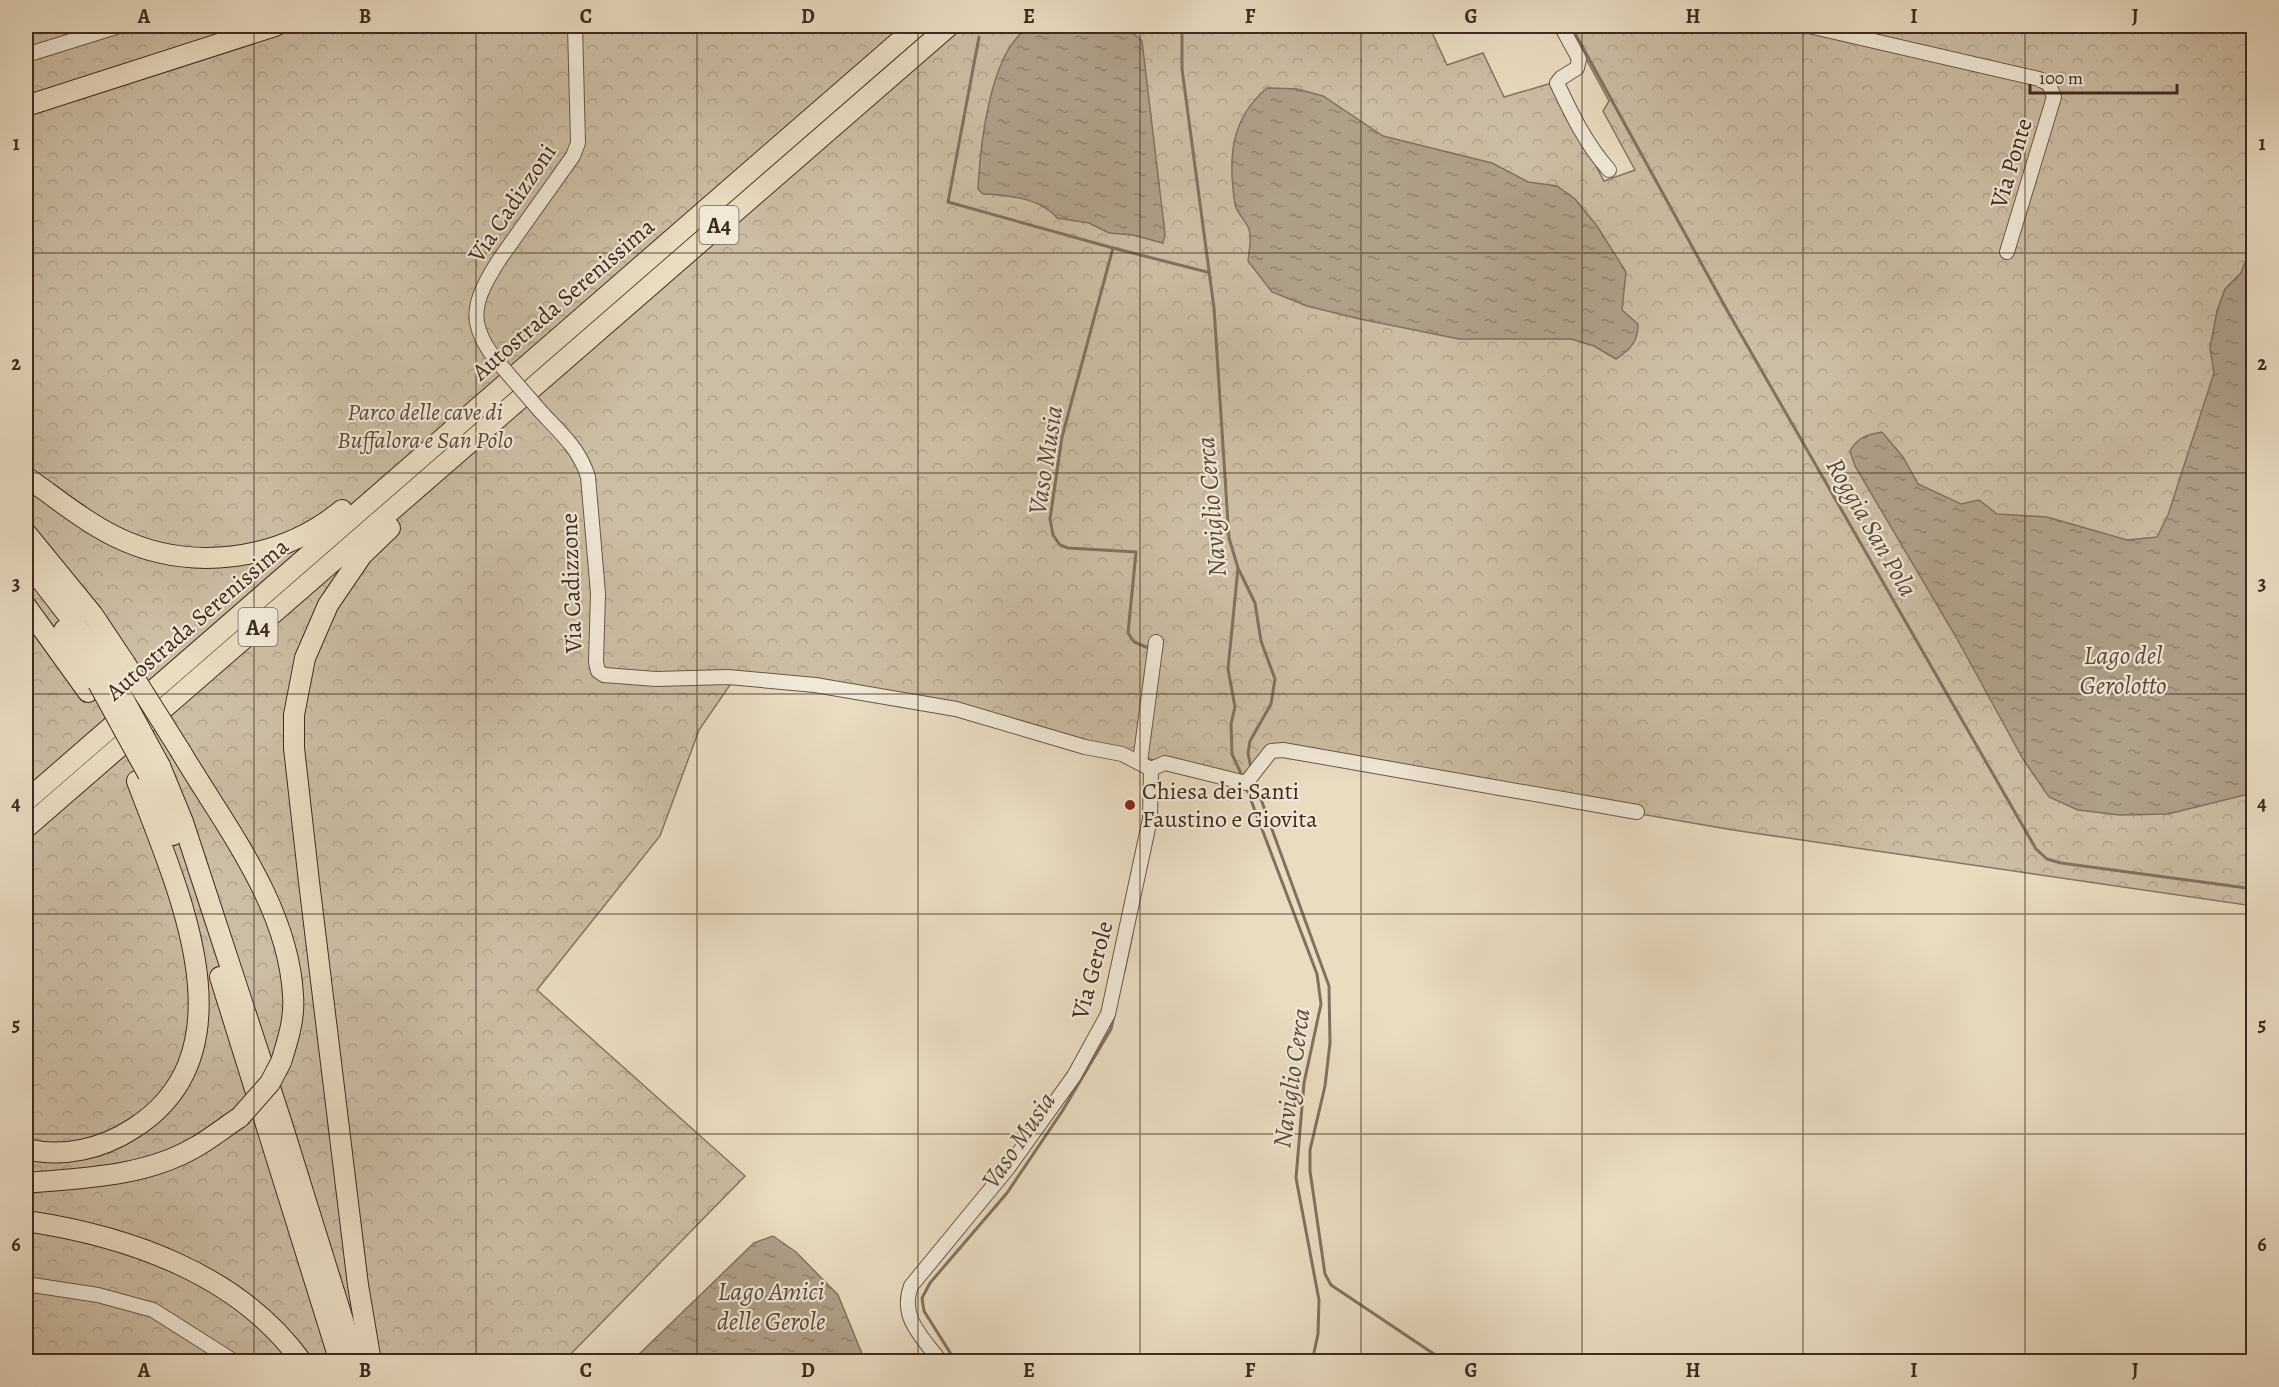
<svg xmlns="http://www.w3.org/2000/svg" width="2279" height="1387" font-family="Alegreya,serif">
  <defs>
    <pattern id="park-crowns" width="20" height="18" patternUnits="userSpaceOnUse" patternTransform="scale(1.5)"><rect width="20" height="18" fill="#ccbea5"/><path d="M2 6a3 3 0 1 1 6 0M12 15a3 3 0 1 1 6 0" fill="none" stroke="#b0a38e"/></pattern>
    <pattern id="water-ripples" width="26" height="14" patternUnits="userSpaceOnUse" patternTransform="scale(1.5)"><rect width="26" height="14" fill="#afa08a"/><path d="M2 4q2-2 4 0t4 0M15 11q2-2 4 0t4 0" fill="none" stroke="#908370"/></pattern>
  </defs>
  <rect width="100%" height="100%" fill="#e9dcc1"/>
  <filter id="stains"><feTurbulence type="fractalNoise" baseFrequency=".00333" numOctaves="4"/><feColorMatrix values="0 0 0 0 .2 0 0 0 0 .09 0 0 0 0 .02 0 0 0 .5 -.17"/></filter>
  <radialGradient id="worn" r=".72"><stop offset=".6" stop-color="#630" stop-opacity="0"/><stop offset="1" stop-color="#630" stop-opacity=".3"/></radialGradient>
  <path fill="url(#park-crowns)" stroke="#867462" stroke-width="1.5" d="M26,26H1429L1447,65L1483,53L1504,97L1552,83L1604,181L1635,170L1603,111L1609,101L1572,33L1583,26H2253V906L1733,830L1388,770L1269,753L1250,781L1157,761L946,700L734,679L699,730L660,836L537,990L745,1176L564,1361H26Z"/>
  <g fill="url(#water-ripples)" stroke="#82715f" stroke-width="1.5">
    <path d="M1033,26C1065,25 1120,16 1142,41L1165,234L1163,243L1133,235L1109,233L1089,223L1057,218C1041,198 1007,195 983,194L978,189C980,148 990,43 1033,26Z"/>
    <path d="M1267,88L1297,89L1323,96L1383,136L1492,163L1528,182L1557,186L1575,199L1597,226L1626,272L1622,310L1638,324C1638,342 1630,350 1616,359L1594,346L1571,339H1459L1360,319L1307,306L1272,292L1248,261C1249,252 1252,237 1249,229C1245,220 1237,213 1235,204C1228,159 1230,119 1267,88Z"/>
    <path d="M2253,241V793L2168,814L2120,815L2078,810L2049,797L2023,759L1956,637L1855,466L1850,451C1858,437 1866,435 1882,432L1903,457L1918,484L1961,504L1979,500L1997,514L2047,517L2127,540L2157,537L2168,515L2214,373L2210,348L2217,311L2225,289L2241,273Z"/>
    <path d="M773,1236L796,1252L838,1295L865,1361H632L754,1243Z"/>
  </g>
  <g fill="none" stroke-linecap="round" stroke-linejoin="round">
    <g stroke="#82715f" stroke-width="3">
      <path d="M1182,26V69L1214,308L1229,538L1238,568L1228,669L1235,707L1231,724L1232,754L1243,778"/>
      <path d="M1571,26L1728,312L2036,849L2047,859L2061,863L2254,889"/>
      <path d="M979,37L948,202L1113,248L1062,437L1050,519L1053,535L1060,545L1068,548L1136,552L1128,633L1134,642L1151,649"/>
      <path d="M1113,248L1207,272"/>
      <path d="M1239,570L1255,603L1261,641L1275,679L1271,704L1250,741L1248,753L1251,768"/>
      <path d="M1254,780L1329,986L1330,1043L1325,1086L1310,1150V1171L1325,1274L1331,1285L1446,1362"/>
      <path d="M1246,787L1317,974L1321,1004L1304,1083L1296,1178L1319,1300L1318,1334L1312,1362"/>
      <path d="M1124,971L1132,934"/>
      <path d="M956,1362L924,1311L922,1298L930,1283L1007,1193L1063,1110L1111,1029L1114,1016"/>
    </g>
    <g stroke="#6a5747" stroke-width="16">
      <g id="minor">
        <path d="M1561,26L1579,59L1577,68L1561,78L1557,83C1572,115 1586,144 1609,170"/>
        <path d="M1809,26L2039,79L2049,84L2054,97L2007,252"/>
        <path d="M26,55L119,26"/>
        <path d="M497,361C465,322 474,300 499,260L573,156L578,143L575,26"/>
        <path d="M542,413C561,433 580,450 588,477L598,593L596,662L598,671L604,675L656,679L728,677L815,685L956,709L1085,747L1122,754L1151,769L1150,819L1108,1014L1074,1076L1008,1168L911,1286C899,1318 923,1338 941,1362"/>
        <path d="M1140,762L1156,642"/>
        <path d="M1151,769L1165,763L1246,783L1271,751L1283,750L1637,812"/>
        <path d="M26,1284L98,1295L153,1310L235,1362"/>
      </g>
    </g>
    <g stroke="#3f2b1e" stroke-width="22">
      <g id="highway">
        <path d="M26,106L275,26"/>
        <path d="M26,477C55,497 82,520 114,536C188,573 279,562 342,510"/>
        <path d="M26,533L93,615L125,663"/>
        <path d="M26,561L75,624L110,674"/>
        <path d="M26,606L88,692"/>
        <path d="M64,630L98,683"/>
        <path d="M181,752C225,826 288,905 293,995C295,1018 288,1040 281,1062"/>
        <path d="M160,766L183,822L281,1121L356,1362"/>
        <path d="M148,774L173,835"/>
        <path d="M26,801L917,26"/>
        <path d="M26,828L949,26"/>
        <path d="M220,977L340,1362"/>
        <path d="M26,1149C63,1158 102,1149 134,1128C256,1050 175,884 137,781"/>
        <path d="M26,1183C82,1178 143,1177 194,1148C210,1139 225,1127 240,1117"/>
        <path d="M26,1221C128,1236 239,1274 302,1362"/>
        <path d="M371,1362L358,1285L309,882L294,748V715L305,658L328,605L362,555L390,528"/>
      </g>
    </g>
    <use href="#minor" stroke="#f1e8d7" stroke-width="14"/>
    <use href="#highway" stroke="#e9dcc1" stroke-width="20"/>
    <g stroke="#6a5747" stroke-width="16" stroke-linecap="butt">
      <path id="minor-bridge" d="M497,361L542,413"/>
    </g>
    <g stroke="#3f2b1e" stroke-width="22" stroke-linecap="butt">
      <g id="highway-bridge">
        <path d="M125,663L181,752"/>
        <path d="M110,674L160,766"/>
        <path d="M98,683L148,774"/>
        <path d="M240,1117L270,1083L281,1062"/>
      </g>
    </g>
    <use href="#minor-bridge" stroke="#f1e8d7" stroke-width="14"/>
    <use href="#highway-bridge" stroke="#e9dcc1" stroke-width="20"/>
  </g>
  <path fill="none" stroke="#3f2b1e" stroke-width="1.5" stroke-opacity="0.55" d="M254,26V1362M476,26V1362M697,26V1362M918,26V1362M1140,26V1362M1361,26V1362M1582,26V1362M1803,26V1362M2025,26V1362M26,253H2254M26,473H2254M26,694H2254M26,914H2254M26,1134H2254"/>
  <circle fill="#8f2418" stroke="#f1e8d7" stroke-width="2" cx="1130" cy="805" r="6"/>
  <g text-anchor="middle" stroke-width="4.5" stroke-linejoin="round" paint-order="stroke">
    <g fill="#f1e8d7" stroke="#746456" stroke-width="1.5">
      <rect x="699.5" y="206" width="39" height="38" rx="4.5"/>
      <rect x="238.5" y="608" width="39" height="38" rx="4.5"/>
    </g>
    <g font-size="22" font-weight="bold" fill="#3f2b1e">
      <text x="719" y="233">A4</text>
      <text x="258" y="635">A4</text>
    </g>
    <g font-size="24" fill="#3f2b1e" stroke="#f1e8d7">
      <text transform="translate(2011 163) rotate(-73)" y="8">Via Ponte</text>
      <text transform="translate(512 203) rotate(-56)" y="8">Via Cadizzoni</text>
      <text transform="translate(563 299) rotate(-41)" y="8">Autostrada Serenissima</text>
      <text transform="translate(571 583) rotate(-92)" y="8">Via Cadizzone</text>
      <text transform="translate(197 619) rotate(-41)" y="8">Autostrada Serenissima</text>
      <text transform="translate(1092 970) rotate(-75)" y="8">Via Gerole</text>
    </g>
    <g font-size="24" font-style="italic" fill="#5b4839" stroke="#f1e8d7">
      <text x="425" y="420">Parco delle cave di<tspan x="425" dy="28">Buffalora e San Polo</tspan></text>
    </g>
    <g font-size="24" fill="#3f2b1e" stroke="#f1e8d7" text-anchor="start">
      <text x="1142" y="799">Chiesa dei Santi<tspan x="1142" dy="28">Faustino e Giovita</tspan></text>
    </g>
    <g font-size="26" font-style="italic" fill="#5b4839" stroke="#f1e8d7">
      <text transform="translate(1045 460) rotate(-81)" y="9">Vaso Musia</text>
      <text transform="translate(1211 507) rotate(-95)" y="9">Naviglio Cerca</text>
      <text transform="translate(1872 527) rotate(60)" y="9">Roggia San Pola</text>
      <text x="2123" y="664">Lago del<tspan x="2123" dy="30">Gerolotto</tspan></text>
      <text transform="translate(1291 1078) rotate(-82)" y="9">Naviglio Cerca</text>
      <text transform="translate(1018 1140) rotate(-56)" y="9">Vaso Musia</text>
      <text x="771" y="1300">Lago Amici<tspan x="771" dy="30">delle Gerole</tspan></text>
    </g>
  </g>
  <rect width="2279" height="1387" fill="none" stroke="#e9dcc1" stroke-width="66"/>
  <path d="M2030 84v9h147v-9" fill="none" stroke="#3f2b1e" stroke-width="3"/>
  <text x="2039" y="84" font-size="18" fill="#3f2b1e" stroke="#f1e8d7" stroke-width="4.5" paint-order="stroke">100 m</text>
  <rect x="33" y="33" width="2213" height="1321" fill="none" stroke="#3f2b1e" stroke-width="2"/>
  <g font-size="20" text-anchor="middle" font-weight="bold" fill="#3f2b1e">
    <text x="144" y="23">A</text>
    <text x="365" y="23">B</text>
    <text x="586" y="23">C</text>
    <text x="808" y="23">D</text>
    <text x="1029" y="23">E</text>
    <text x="1250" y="23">F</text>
    <text x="1471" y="23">G</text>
    <text x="1693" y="23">H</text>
    <text x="1914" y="23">I</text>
    <text x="2135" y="23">J</text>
    <text x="16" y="150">1</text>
    <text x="2262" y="150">1</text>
    <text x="16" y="370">2</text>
    <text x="2262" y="370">2</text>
    <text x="16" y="590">3</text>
    <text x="2262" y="590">3</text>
    <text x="16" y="810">4</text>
    <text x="2262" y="810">4</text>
    <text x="16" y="1031">5</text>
    <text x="2262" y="1031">5</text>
    <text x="16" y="1251">6</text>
    <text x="2262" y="1251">6</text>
    <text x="144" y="1377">A</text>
    <text x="365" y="1377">B</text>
    <text x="586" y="1377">C</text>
    <text x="808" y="1377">D</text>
    <text x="1029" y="1377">E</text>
    <text x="1250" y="1377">F</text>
    <text x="1471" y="1377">G</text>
    <text x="1693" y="1377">H</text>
    <text x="1914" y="1377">I</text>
    <text x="2135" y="1377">J</text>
  </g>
  <rect width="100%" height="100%" filter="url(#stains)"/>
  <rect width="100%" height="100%" fill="url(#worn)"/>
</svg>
